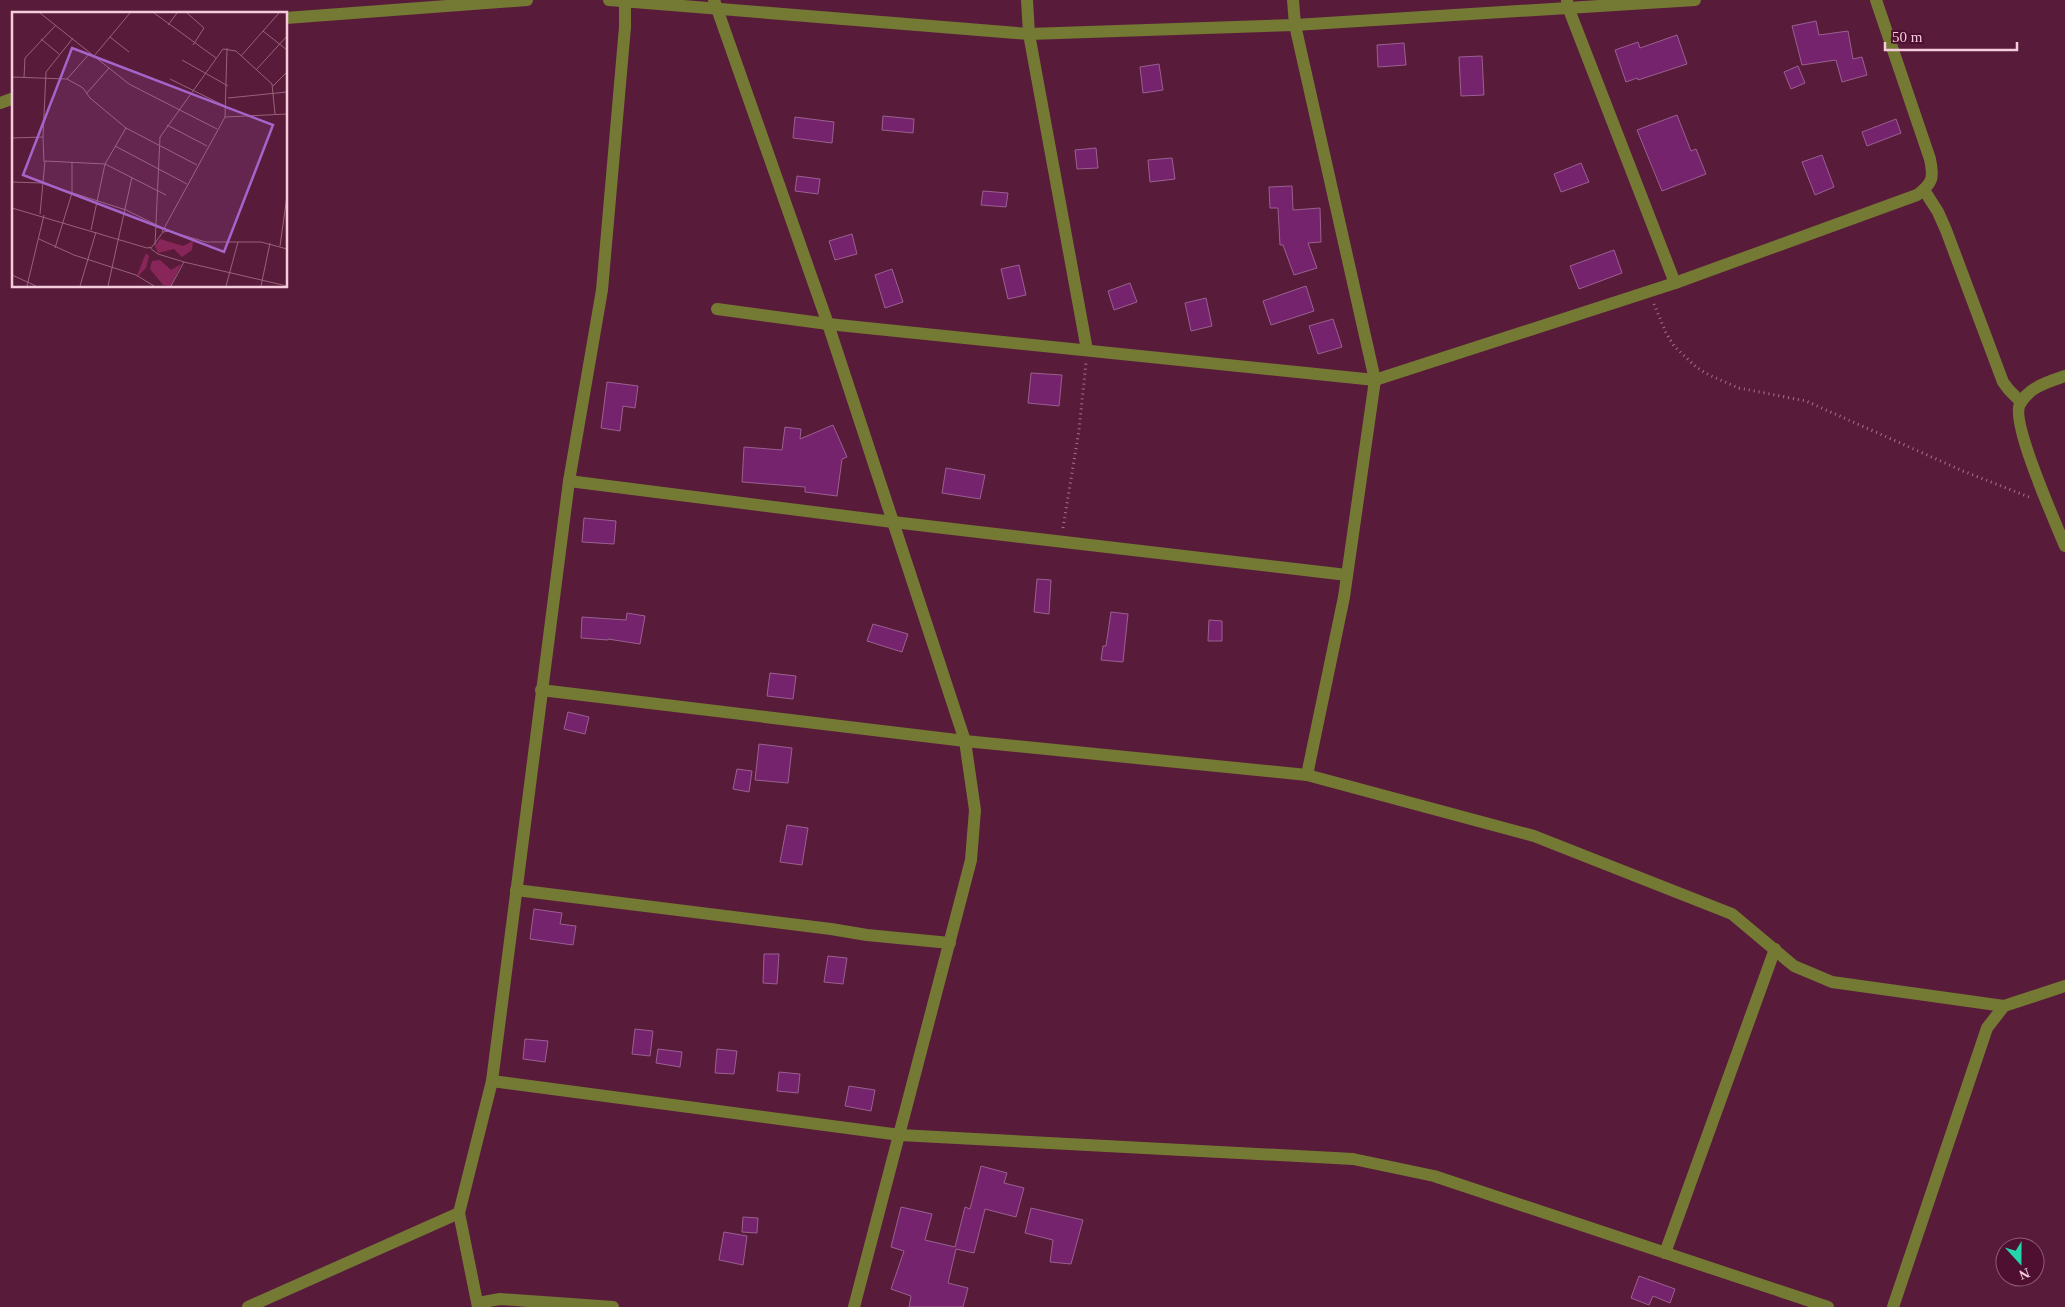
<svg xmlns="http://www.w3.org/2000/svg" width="2065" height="1307" font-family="Georgia,serif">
  <rect width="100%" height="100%" fill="#591b3a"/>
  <g fill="#76236d" stroke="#996090">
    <path d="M1816,21L1819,35L1848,31L1853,59L1862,57L1867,75L1842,82L1836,60L1802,65L1792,26Z"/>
    <path d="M1677,35L1687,64L1638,80L1637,78L1626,82L1615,50L1638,42L1640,48Z"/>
    <path d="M1404,43L1406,65L1378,67L1377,45Z"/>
    <path d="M1482,56L1484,95L1461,96L1459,57Z"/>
    <path d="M1159,64L1163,90L1143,93L1140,67Z"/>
    <path d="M1798,66L1805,83L1791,89L1784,72Z"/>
    <path d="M1677,115L1691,151L1696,149L1706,174L1662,191L1637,130Z"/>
    <path d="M883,116L914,119L913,133L882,130Z"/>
    <path d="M795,117L834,122L832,143L793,138Z"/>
    <path d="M1896,119L1901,133L1867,146L1862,132Z"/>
    <path d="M1096,148L1098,168L1077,169L1075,150Z"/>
    <path d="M1822,155L1834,187L1815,195L1802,162Z"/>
    <path d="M1172,158L1175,179L1150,182L1148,160Z"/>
    <path d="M1581,163L1589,182L1561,192L1554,174Z"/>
    <path d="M797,176L820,179L818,194L795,191Z"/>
    <path d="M1292,186L1293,210L1320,208L1321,242L1308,243L1317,268L1294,275L1283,245H1280L1278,208H1270L1269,187Z"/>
    <path d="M983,191L1008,193L1006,207L981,205Z"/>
    <path d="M852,234L857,254L835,260L829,241Z"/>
    <path d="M1614,250L1622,273L1579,289L1570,266Z"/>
    <path d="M1019,265L1026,295L1008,299L1001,269Z"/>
    <path d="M892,269L903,302L885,308L875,275Z"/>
    <path d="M1130,283L1137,302L1114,310L1108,291Z"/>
    <path d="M1306,286L1314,311L1271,325L1263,301Z"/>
    <path d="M1206,298L1212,326L1191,331L1185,303Z"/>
    <path d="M1333,319L1342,347L1318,354L1309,326Z"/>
    <path d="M1031,373L1062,375L1059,406L1028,403Z"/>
    <path d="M607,382L638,386L635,408L623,406L620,431L601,428Z"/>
    <path d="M833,425L847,457L842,459L837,496L805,492V487L742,482L744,447L782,450L785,427L801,429L800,439Z"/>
    <path d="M946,468L985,475L980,499L942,493Z"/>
    <path d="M584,518L616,521L614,544L582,542Z"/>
    <path d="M1037,579L1051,580L1049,614L1034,612Z"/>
    <path d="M1111,612L1128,614L1123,662L1101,660L1103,646H1106Z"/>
    <path d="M627,613L645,616L640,644L608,639V640L581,638L582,617L626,620Z"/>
    <path d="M1209,620L1222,621V641H1208Z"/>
    <path d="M873,624L908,634L902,652L867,641Z"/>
    <path d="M770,673L796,676L793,699L767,696Z"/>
    <path d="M568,712L589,717L585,734L564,729Z"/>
    <path d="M759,744L792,748L788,783L755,780Z"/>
    <path d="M737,769L752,771L749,792L733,789Z"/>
    <path d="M787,825L808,828L802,865L780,862Z"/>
    <path d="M534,909L562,913L560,924L576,926L573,945L530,939Z"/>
    <path d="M764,954H779L777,984L763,983Z"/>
    <path d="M828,956L847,958L843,984L824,982Z"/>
    <path d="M635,1029L653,1031L650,1056L632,1054Z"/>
    <path d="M525,1039L548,1041L545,1062L523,1059Z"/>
    <path d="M658,1049L682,1052L680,1067L656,1063Z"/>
    <path d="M717,1049L737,1051L734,1074L715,1073Z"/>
    <path d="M779,1072L800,1074L798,1093L777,1091Z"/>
    <path d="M849,1086L875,1090L871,1111L845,1106Z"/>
    <path d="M981,1166L1007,1173L1004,1183L1024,1188L1016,1217L985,1209L974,1253L956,1249L948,1283L968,1288L963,1307H909L911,1296L891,1289L904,1251L891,1247L901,1207L932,1214L925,1240L955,1247L965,1207L970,1209Z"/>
    <path d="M1031,1208L1083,1220L1071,1264L1050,1262L1053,1240L1025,1233Z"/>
    <path d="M743,1217L758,1218L757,1233L742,1232Z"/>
    <path d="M724,1232L747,1236L743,1265L719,1260Z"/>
    <path d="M1639,1276L1675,1289L1670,1303L1653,1296L1649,1305L1631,1298Z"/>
  </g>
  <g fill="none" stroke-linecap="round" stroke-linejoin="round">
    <g stroke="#a6738a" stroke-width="3" stroke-dasharray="1 4" stroke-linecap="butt">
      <path d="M1654,304L1666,333L1674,346L1696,367L1709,375L1739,388L1806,401L1963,471L2029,497"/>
      <path d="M1063,528L1079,430L1086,363"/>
    </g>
    <g stroke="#747934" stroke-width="12">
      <path d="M609,0L1029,34L1295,25L1695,0"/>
      <path d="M714,0L828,324L965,741L975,810L971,860L854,1307"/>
      <path d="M1027,0L1029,34L1087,350"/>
      <path d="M1293,0L1295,25L1375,380L1344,597L1307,775"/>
      <path d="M1567,0L1568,7L1675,283"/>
      <path d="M286,18L527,0"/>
      <path d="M0,103L14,98"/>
      <path d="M1924,190L1938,212L1946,230L2003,382L2009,390L2021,402"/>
      <path d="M717,309L828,324L1375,380L1675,283L1917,195C1933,183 1934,178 1930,159L1876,0"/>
      <path d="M2065,376C2048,382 2029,387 2020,404C2010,421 2056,524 2065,546"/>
      <path d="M569,481L893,522L1347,575"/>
      <path d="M541,690L965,741L1307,775L1534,836L1732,914L1794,966L1832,982L2004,1006"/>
      <path d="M516,890L831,929L867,935L950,943"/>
      <path d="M492,1081L900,1135L1353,1159L1434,1176L1828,1307"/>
      <path d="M1665,1253L1775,949"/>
      <path d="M478,1303L500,1299L613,1307"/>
      <path d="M248,1307L459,1213"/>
      <path d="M478,1307L459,1213L492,1081L569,481L602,290L625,27V0"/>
      <path d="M1893,1307L1987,1028L2004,1006L2065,986"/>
    </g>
  </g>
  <g transform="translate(12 12)">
    <rect width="275" height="275" fill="#591b3a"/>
    <path d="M148,227L171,234L181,229L180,238L170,245L162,237L146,241L143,234ZM134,241L137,244L134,256L124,266ZM148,248L159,258L169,252L159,274L151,273L138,257L140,249Z" fill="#892659"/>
    <path fill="none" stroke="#97627b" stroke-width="1" d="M28,1L117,72L205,117M142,1L204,46M175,1L192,16L181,33M156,13L165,1M251,19L275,38M98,25L117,40M29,27L47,42M82,44L118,1M229,44L267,1M170,48L216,74M244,58L275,24M0,65L55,67L78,41M12,66L13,46L44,13M55,67L71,76L78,86L114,116L185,153M158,67L215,95M261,74L275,60M75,81L97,56M216,86L275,80M213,105L275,102M155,113L195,134M31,125L32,150M0,126L31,125L34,60L61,26M103,134L175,172M0,170L30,171L114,198L151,216M0,196L135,236L140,235L151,220L157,219L194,230H249L275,237M28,202L33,149L93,152L154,183M79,218L93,152L114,116M150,220L213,105L215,36M27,227L62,243L124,263L142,274M143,233L148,125L211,37L224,39L260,72L263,102M268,234L275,184M43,236L60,181V150M138,236L146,242L172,250L275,274M0,263L24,274M15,274L32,203M68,274L84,220M96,274L120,165M159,274L172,250M214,274L226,230M249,274L258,231"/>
    <path fill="#a564c9" fill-opacity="0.15" stroke="#a564c9" stroke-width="2.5" d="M60,36L261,113L212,240L11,163Z"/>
    <rect width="275" height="275" fill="none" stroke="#f4ccdc" stroke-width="2.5"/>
  </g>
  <g transform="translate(2020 1262) rotate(159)"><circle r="24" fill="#4e0f30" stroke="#905b75"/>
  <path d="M0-4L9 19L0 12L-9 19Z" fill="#25d5ae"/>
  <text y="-8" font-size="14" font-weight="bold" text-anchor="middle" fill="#f4ccdc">N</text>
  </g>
  <path d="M1885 42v8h132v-8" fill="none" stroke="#f4ccdc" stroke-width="2.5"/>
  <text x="1892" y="42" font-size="15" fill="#f4ccdc" stroke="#4e0f30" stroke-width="4" paint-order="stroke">50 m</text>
</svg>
